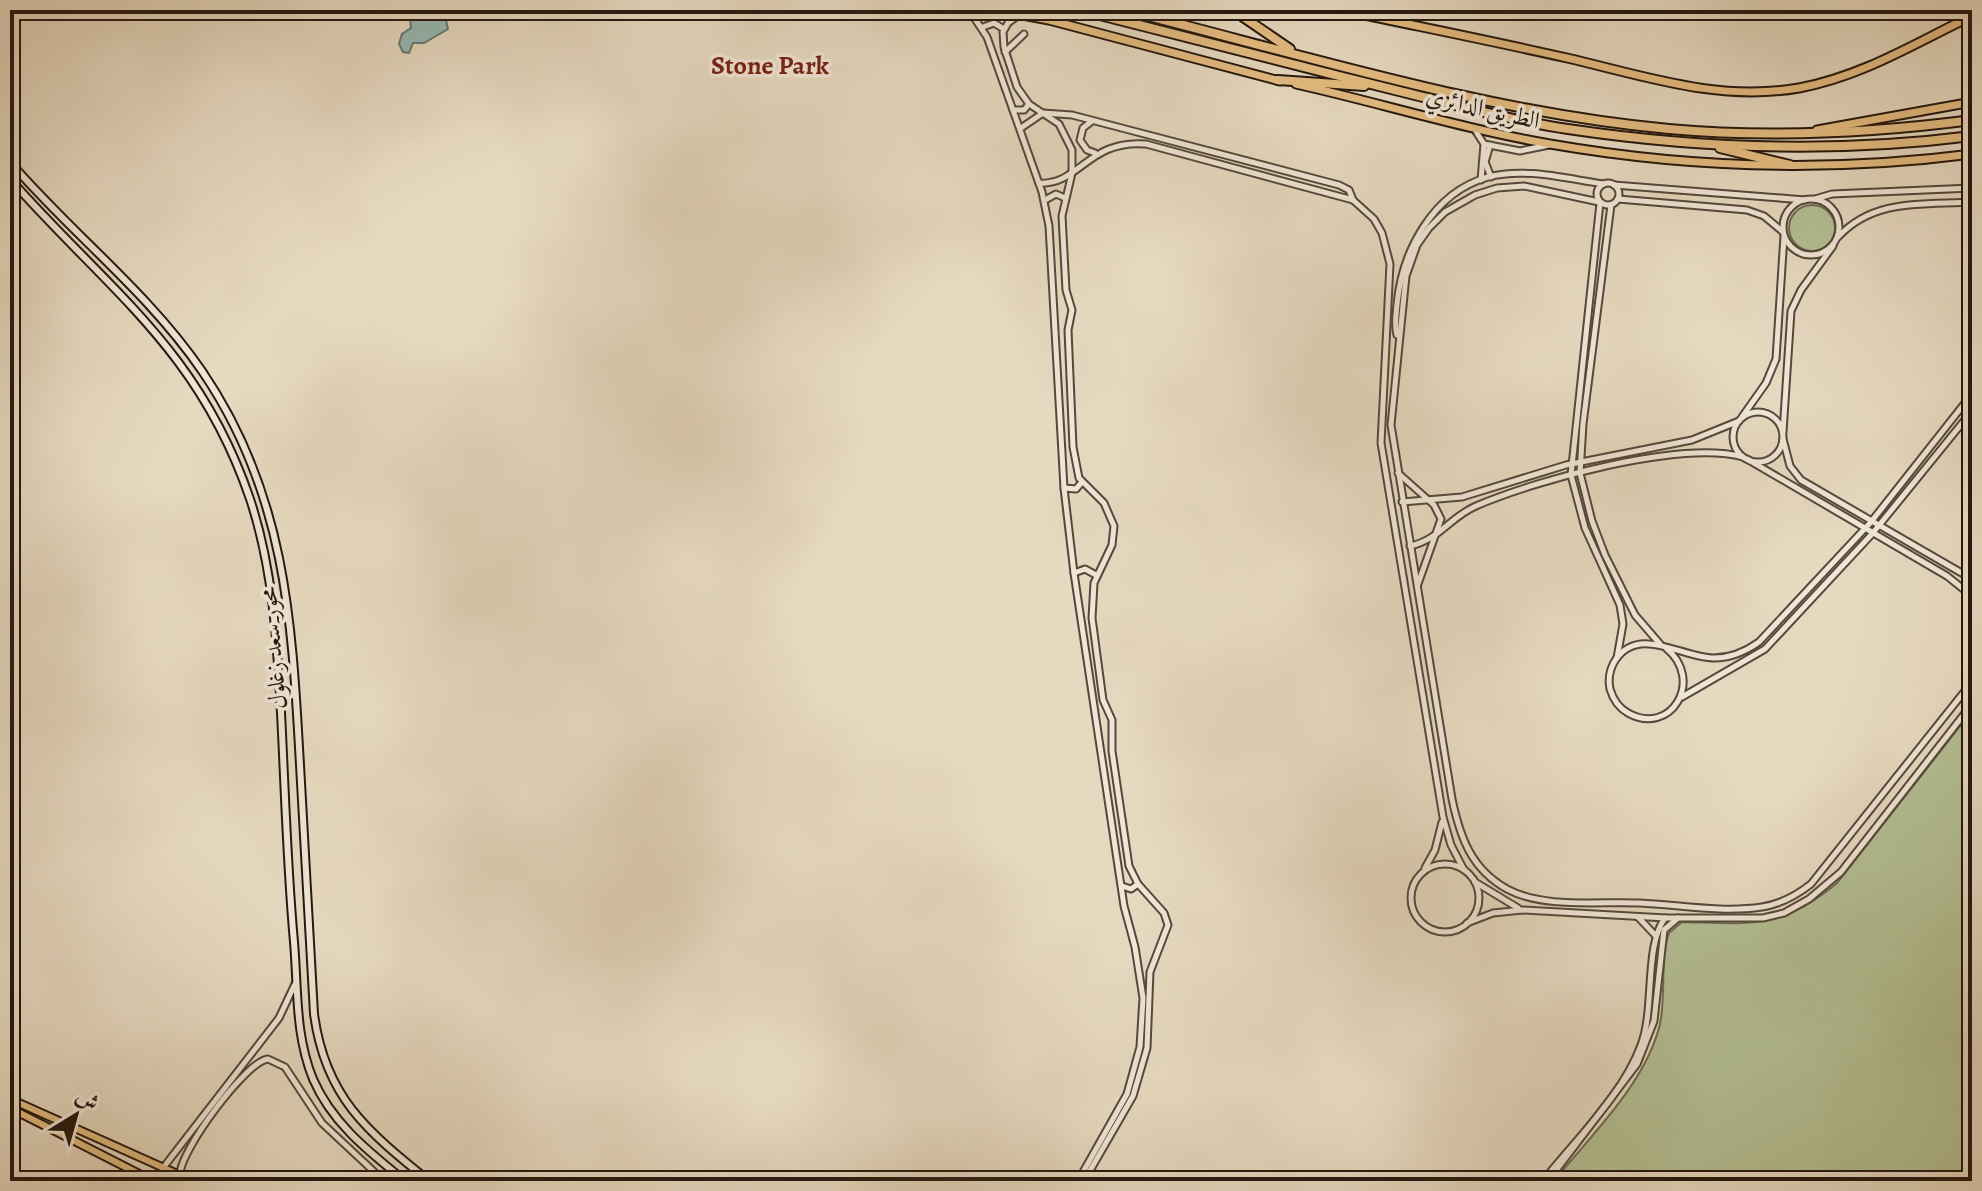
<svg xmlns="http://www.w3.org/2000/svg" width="1982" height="1191" font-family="Alegreya,Amiri,serif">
  <rect width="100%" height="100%" fill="#e6d9c0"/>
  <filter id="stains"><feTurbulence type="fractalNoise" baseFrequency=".0025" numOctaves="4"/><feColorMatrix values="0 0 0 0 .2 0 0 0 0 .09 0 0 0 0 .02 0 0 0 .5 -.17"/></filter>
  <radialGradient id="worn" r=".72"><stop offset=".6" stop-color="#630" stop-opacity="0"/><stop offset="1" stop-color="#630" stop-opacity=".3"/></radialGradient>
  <g fill="#b3bf93" stroke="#6c6c51" stroke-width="2">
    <circle cx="1812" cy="228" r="23"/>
    <path d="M1972,711V1181H1554C1591,1135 1646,1083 1660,1024C1666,996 1660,957 1669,933L1682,922C1751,924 1781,930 1837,883Z"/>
  </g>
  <path fill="#96bab4" stroke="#697972" stroke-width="2" d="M409,10H429L427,16L446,20L448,29L424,43H413L409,53L403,52L399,44L402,34L411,28Z"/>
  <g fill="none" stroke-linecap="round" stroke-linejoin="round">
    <g stroke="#55483b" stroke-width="9">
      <g id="tertiary">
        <path d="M969,10L987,37L1042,192L1049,226L1064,488L1074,573L1124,906L1135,947L1143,998L1140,1047L1127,1094L1078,1181"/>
        <path d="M1019,15L1008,23L1003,32L1004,47L1017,87L1029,104L1059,124L1072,150V173L1062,216L1066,290L1072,310L1068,330L1073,447L1079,478L1104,503L1114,526L1112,545L1094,583L1092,618L1103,700L1112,720V751L1129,866L1138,884L1164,913L1168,925L1150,972L1147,1048L1133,1096L1084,1181"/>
        <path d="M983,27L994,23L1004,29"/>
        <path d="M1005,52L1024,34"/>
        <path d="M1013,110H1024L1029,104"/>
        <path d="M1092,121L1083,128L1080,140L1087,150L1095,153"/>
        <path d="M1021,128L1043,113L1072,115L1339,185L1349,190L1353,200"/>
        <path d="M1475,130L1484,144L1481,180"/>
        <path d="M1484,144L1520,151L1549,145"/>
        <path d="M1490,145L1485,162L1491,177"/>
        <circle cx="1608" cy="194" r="11"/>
        <path d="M1039,183C1079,186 1088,139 1146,144L1353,200L1374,219L1382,233L1390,264L1381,443L1443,817L1451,845L1464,870"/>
        <path d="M1614,185L1805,200"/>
        <circle cx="1811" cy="227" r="28"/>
        <path d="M1618,199L1747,210L1764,216L1782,231"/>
        <path d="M1815,199L1832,194L1972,188"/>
        <path d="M1045,200L1056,194L1065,198"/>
        <path d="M1599,202L1524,186L1497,188L1475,195L1445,212L1429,228L1417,245L1406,276L1391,425L1452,799C1460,837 1471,869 1507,889C1544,909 1600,901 1640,903C1680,905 1722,913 1762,907C1781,904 1797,895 1811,884L1972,682"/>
        <path d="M1600,203L1571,475L1585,528L1620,605L1623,624L1617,658"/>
        <path d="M1611,205L1583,424L1580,473L1592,521L1605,555L1635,615L1660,644"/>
        <path d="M1838,237C1874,198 1923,205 1972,202"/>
        <path d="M1397,335C1394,325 1396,315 1397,304C1402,252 1432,193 1488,177C1525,167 1567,179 1604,184"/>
        <circle cx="1758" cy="437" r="25"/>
        <path d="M1742,417L1766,383L1776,359L1784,236"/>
        <path d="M1783,432L1791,311L1801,290L1833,246"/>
        <path d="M1783,439L1790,466L1801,480L1972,579"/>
        <path d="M1747,459L1947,576L1972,596"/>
        <path d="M1398,473L1434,505L1441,519L1418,584"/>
        <path d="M1064,488L1076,489L1082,482"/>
        <path d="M1402,502L1462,497L1566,465L1692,440L1739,421"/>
        <path d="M1410,546C1439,540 1450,517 1476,506C1536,480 1681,440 1743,457"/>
        <path d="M1074,573L1085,569L1096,575"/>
        <path d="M1666,648C1705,680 1671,737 1628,713C1619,708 1613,699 1610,689C1608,679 1610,668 1616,659C1640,625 1682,658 1714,658C1731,658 1745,652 1759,642L1871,522L1972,394"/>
        <path d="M1682,697L1765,649L1872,534L1972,411"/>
        <circle cx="1445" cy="898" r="34"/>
        <path d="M1425,868L1435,850L1442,822"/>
        <path d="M1475,882L1518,908"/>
        <path d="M1122,886L1131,889L1138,884"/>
        <path d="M1638,917L1655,935"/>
        <path d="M1467,923L1493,913L1522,910L1666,918H1763L1784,913L1809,899L1841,872L1972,704"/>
        <path d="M163,1168L279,1018L295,984"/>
        <path d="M180,1175C179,1152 246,1061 268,1059L285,1067L322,1123L384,1181"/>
        <path d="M1543,1181C1576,1139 1622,1096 1641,1045C1655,1009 1644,946 1665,918"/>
        <path d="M1548,1181L1637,1064L1654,1021L1664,930L1678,918"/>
      </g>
    </g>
    <g stroke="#25180f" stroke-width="10">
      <g id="secondary">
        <path d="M10,162C72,234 148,292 202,371C286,494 292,622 300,765C305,848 309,931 314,1014C325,1097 367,1131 429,1181"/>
        <path d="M10,179C109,291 199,349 250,499C273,568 277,641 281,713C285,790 287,866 294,942C298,989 295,1035 313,1079C332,1123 368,1151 405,1181"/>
      </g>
    </g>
    <g stroke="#25180f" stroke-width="10">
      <g id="primary">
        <path d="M10,1099L193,1181"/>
        <path d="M10,1108L153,1181"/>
      </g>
    </g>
    <g stroke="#25180f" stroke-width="11">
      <g id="trunk">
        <path d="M995,10L1049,20L1280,81"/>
        <path d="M1341,10C1416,26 1492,41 1567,58C1645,76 1718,102 1799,88C1863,76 1915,43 1972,16"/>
        <path d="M1296,84C1380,103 1464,129 1550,144C1688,168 1833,172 1972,154"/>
        <path d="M1817,130L1972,102"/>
      </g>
    </g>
    <g stroke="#25180f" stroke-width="12">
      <g id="motorway">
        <path d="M1080,10C1183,36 1287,63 1391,89C1449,103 1508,120 1568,129C1702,149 1838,153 1972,136"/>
        <path d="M1125,10C1304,55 1485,112 1669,129C1770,138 1872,133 1972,120"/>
        <path d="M1233,10L1290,49"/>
        <path d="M1278,80L1364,86"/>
        <path d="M1720,148L1790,165"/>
      </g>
    </g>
    <use href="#tertiary" stroke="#efe6d6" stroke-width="5"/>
    <use href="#secondary" stroke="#efe6d6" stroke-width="6"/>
    <use href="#primary" stroke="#e3bc80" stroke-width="6"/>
    <use href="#trunk" stroke="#e3bc80" stroke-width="7"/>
    <use href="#motorway" stroke="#e3bc80" stroke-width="8"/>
  </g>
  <g text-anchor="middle" stroke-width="7" stroke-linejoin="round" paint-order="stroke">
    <g font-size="24" fill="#25180f" stroke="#efe6d6">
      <text transform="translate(1483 108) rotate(13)" y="8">الطريق الدائري</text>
      <text transform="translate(273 648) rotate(-95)" y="8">محور سعد زغلول</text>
    </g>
    <g font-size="26" font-weight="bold" fill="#7a1f14" stroke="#efe6d6">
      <text x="770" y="74">Stone Park</text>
    </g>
  </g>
  <rect width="1982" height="1191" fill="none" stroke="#e6d9c0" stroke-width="40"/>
  <rect x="12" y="12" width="1958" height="1167" fill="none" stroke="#25180f" stroke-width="4"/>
  <rect x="20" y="20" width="1942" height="1151" fill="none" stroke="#25180f" stroke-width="2"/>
  <g transform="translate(76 1115) rotate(37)" stroke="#efe6d6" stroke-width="6" paint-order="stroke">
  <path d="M0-6L14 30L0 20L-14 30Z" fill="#25180f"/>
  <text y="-12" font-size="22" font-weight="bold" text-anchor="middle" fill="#25180f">ش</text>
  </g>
  <rect width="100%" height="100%" filter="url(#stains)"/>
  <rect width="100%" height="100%" fill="url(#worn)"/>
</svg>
